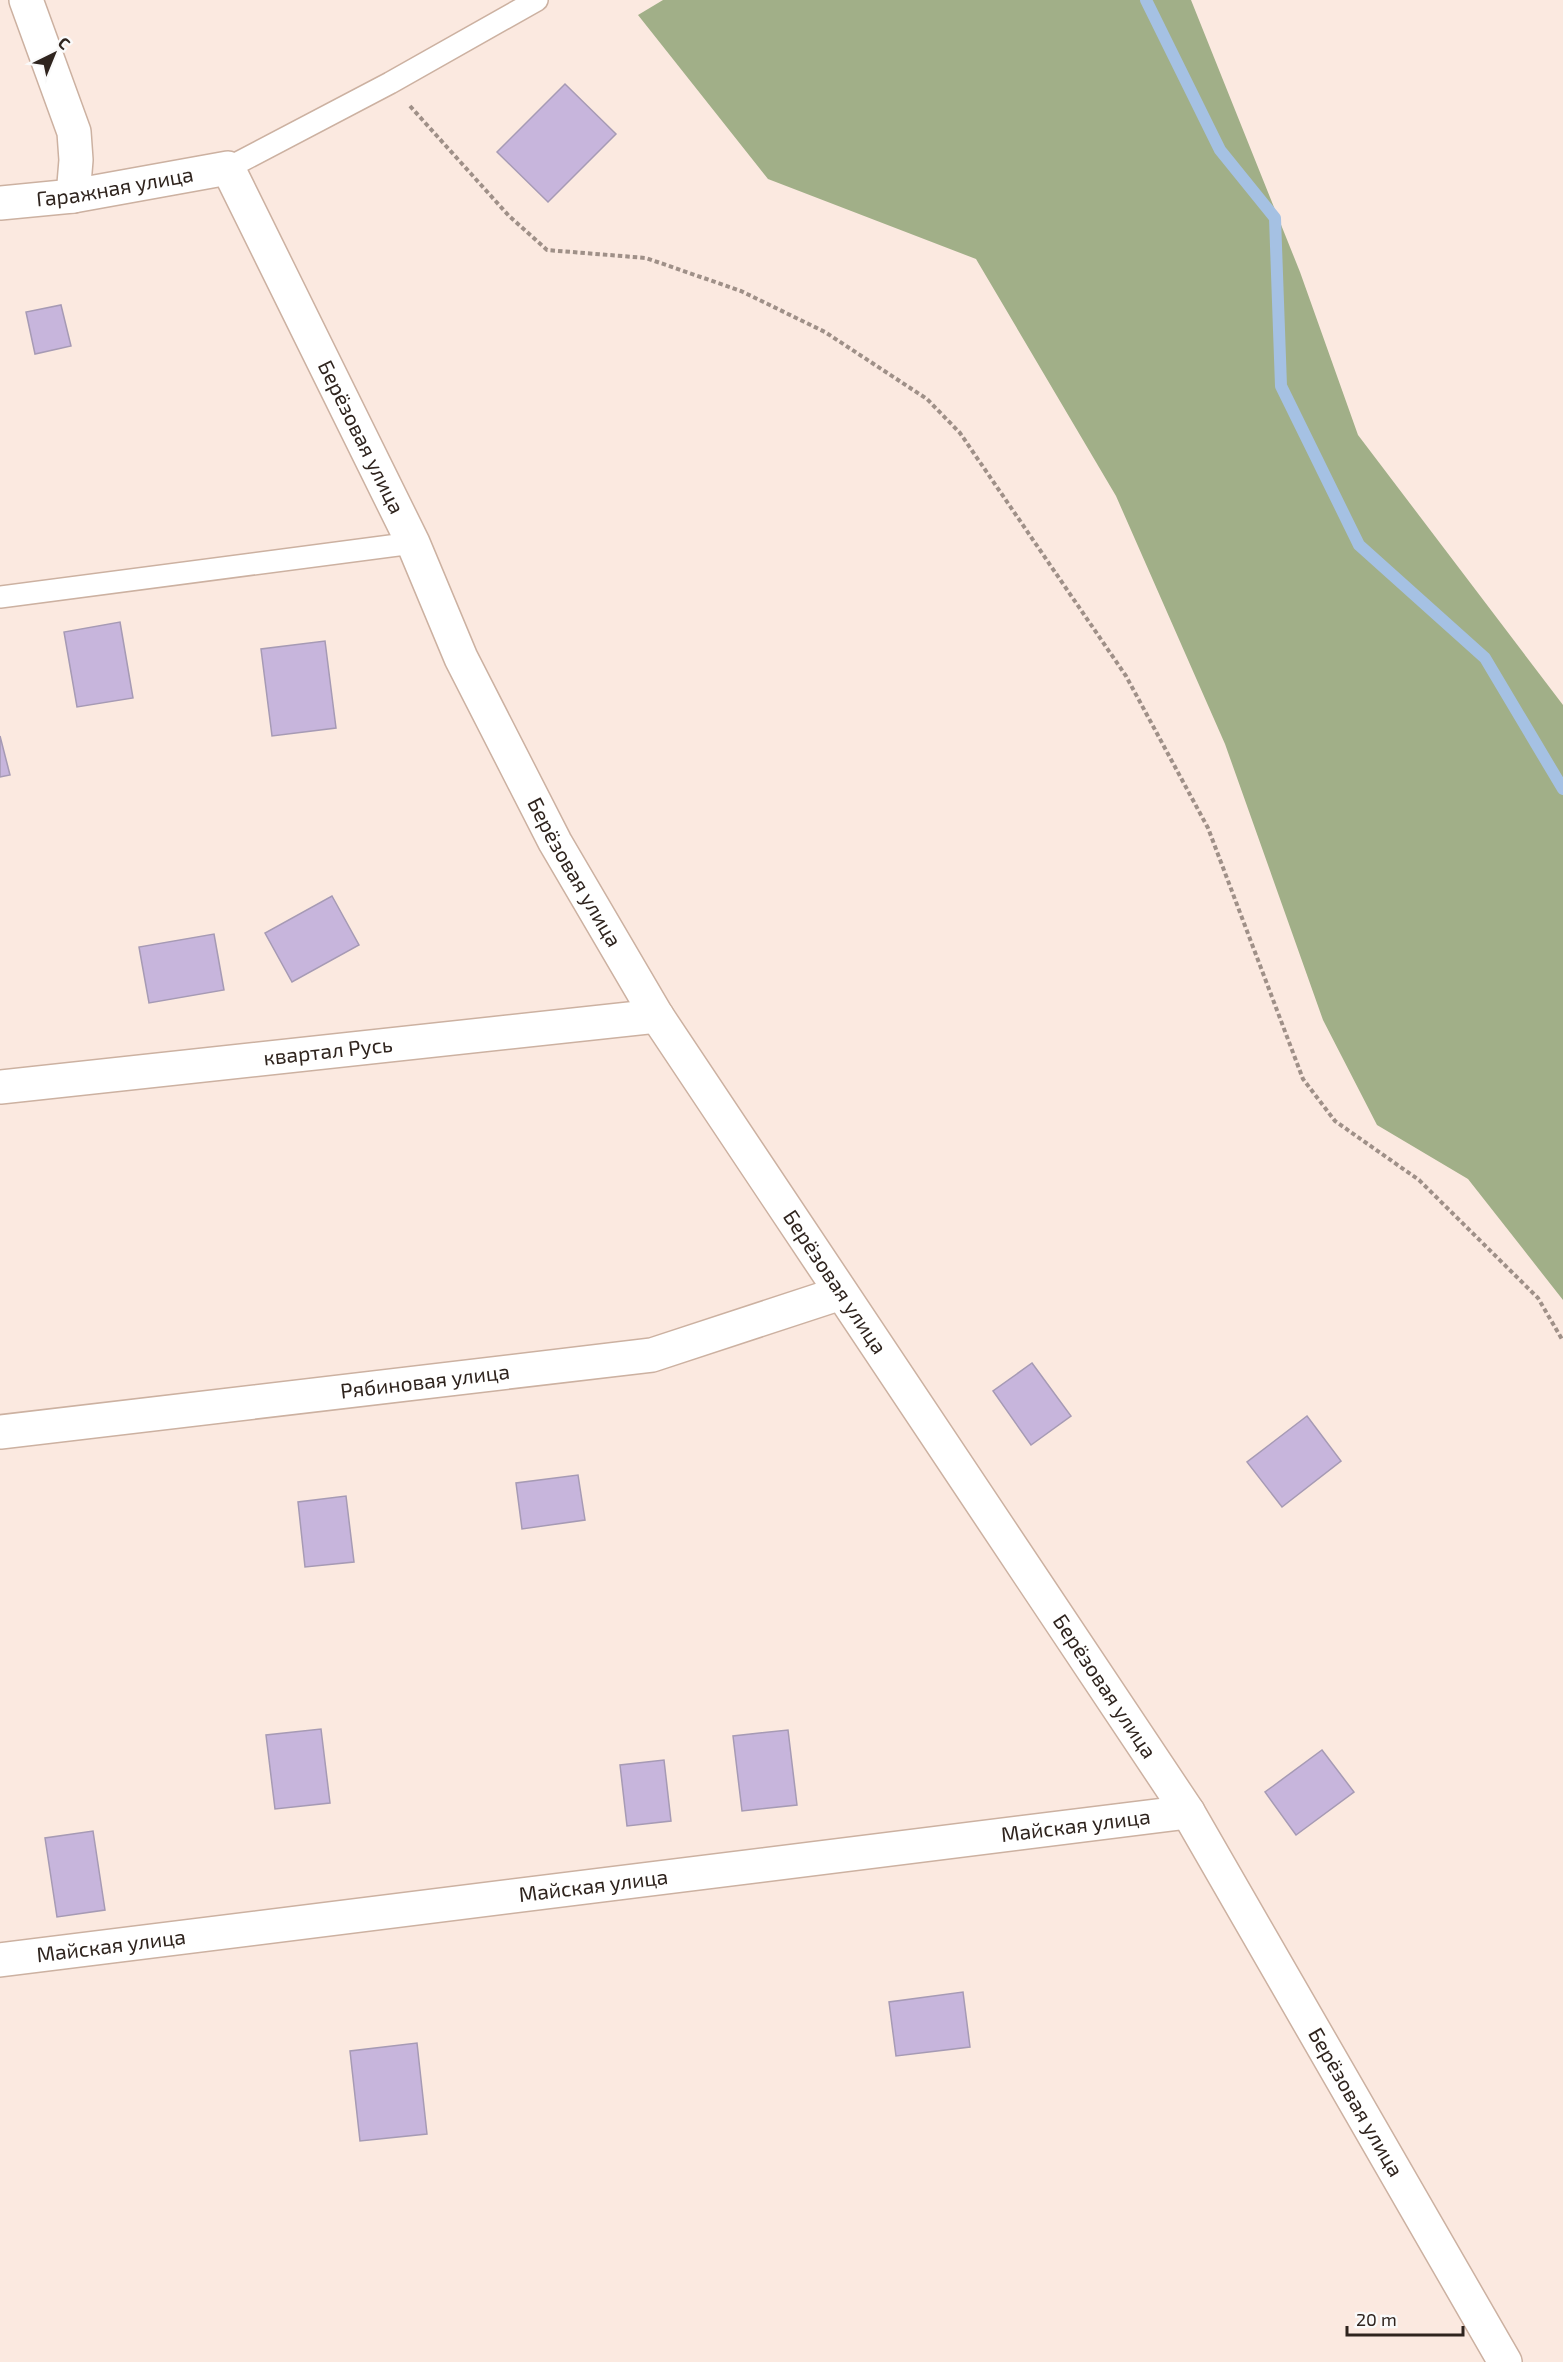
<svg xmlns="http://www.w3.org/2000/svg" width="1563" height="2362" font-family="'Exo 2',sans-serif">
  <rect width="100%" height="100%" fill="#fbe9e0"/>
  <path fill="#a1af88" d="M663,0H1191L1300,272L1358,435L1563,705V1300L1468,1179L1377,1125L1323,1020L1225,744L1116,496L976,259L768,179L638,15Z"/>
  <g fill="none" stroke-linecap="round" stroke-linejoin="round">
    <path stroke="#a5c1e3" stroke-width="12" d="M1146,0L1220,150L1275,218L1281,386L1359,545L1485,658L1563,789"/>
  </g>
  <g fill="#c7b5dc" stroke="#a69ab4" stroke-width="1.5">
    <path d="M565,84L616,134L548,202L497,152Z"/>
    <path d="M61,305L71,346L35,354L26,312Z"/>
    <path d="M120,622L133,698L77,707L64,632Z"/>
    <path d="M325,641L336,728L272,736L261,649Z"/>
    <path d="M0,736L10,775L0,777Z"/>
    <path d="M332,896L359,945L292,982L265,933Z"/>
    <path d="M214,934L224,990L149,1003L139,947Z"/>
    <path d="M1032,1363L1071,1416L1031,1445L993,1391Z"/>
    <path d="M1307,1416L1341,1461L1282,1507L1247,1462Z"/>
    <path d="M578,1475L585,1520L522,1529L516,1483Z"/>
    <path d="M346,1496L354,1562L305,1567L298,1502Z"/>
    <path d="M321,1729L330,1803L275,1809L266,1735Z"/>
    <path d="M788,1730L797,1805L742,1811L733,1736Z"/>
    <path d="M1322,1750L1354,1792L1296,1835L1265,1792Z"/>
    <path d="M664,1760L671,1821L627,1826L620,1765Z"/>
    <path d="M93,1831L105,1910L57,1917L45,1838Z"/>
    <path d="M963,1992L970,2047L896,2056L889,2002Z"/>
    <path d="M417,2043L427,2134L360,2141L350,2051Z"/>
  </g>
  <g fill="none" stroke-linecap="round" stroke-linejoin="round">
    <g stroke="#ccb1a1" stroke-width="24">
      <g id="service">
        <path d="M228,168L390,83L537,0"/>
        <path d="M0,597L413,543"/>
      </g>
    </g>
    <g stroke="#ccb1a1" stroke-width="36">
      <g id="minor">
        <path d="M26,0L74,132L76,160L73,196"/>
        <path id="s1" d="M0,203L73,196L228,168L413,543L461,658L555,842L657,1016L1188,1812L1505,2362"/>
        <path id="s2" d="M0,1087L657,1016"/>
        <path id="s3" d="M0,1432L652,1355L841,1293"/>
        <path id="s4" d="M0,1960L1188,1812"/>
      </g>
    </g>
    <path stroke="#9f9088" stroke-width="4" stroke-dasharray="4.5 3" stroke-linecap="butt" d="M410,106L509,216L547,250L646,258L741,291L825,332L927,399L960,433L1126,676L1208,828L1303,1079L1335,1121L1419,1180L1538,1298L1563,1341"/>
    <use href="#service" stroke="#fff" stroke-width="21"/>
    <use href="#minor" stroke="#fff" stroke-width="33"/>
  </g>
  <g text-anchor="middle" stroke-width="6" stroke-linejoin="round" paint-order="stroke">
    <g font-size="21" fill="#2f241e" stroke="#fafafa">
      <text dy="7" stroke="none"><textPath href="#s1" startOffset="116">Гаражная улица</textPath></text>
      <text dy="7" stroke="none"><textPath href="#s1" startOffset="531">Берёзовая улица</textPath></text>
      <text dy="7" stroke="none"><textPath href="#s1" startOffset="1016">Берёзовая улица</textPath></text>
      <text dy="7" stroke="none"><textPath href="#s2" startOffset="330">квартал Русь</textPath></text>
      <text dy="7" stroke="none"><textPath href="#s1" startOffset="1502">Берёзовая улица</textPath></text>
      <text dy="7" stroke="none"><textPath href="#s3" startOffset="428">Рябиновая улица</textPath></text>
      <text dy="7" stroke="none"><textPath href="#s1" startOffset="1988">Берёзовая улица</textPath></text>
      <text dy="7" stroke="none"><textPath href="#s4" startOffset="1084">Майская улица</textPath></text>
      <text dy="7" stroke="none"><textPath href="#s4" startOffset="598">Майская улица</textPath></text>
      <text dy="7" stroke="none"><textPath href="#s4" startOffset="112">Майская улица</textPath></text>
      <text dy="7" stroke="none"><textPath href="#s1" startOffset="2474">Берёзовая улица</textPath></text>
    </g>
  </g>
  <g transform="translate(54 54) rotate(43)" stroke="#fafafa" stroke-width="4.5" paint-order="stroke">
  <path d="M0-4.5L10 22L0 15L-10 22Z" fill="#2f241e"/>
  <text y="-9" font-size="16" font-weight="bold" text-anchor="middle" fill="#2f241e">С</text>
  </g>
  <path d="M1347 2326v9h116v-9" fill="none" stroke="#2f241e" stroke-width="3"/>
  <text x="1356" y="2326" font-size="18" fill="#2f241e" stroke="#fafafa" stroke-width="4.5" paint-order="stroke">20 m</text>
</svg>
